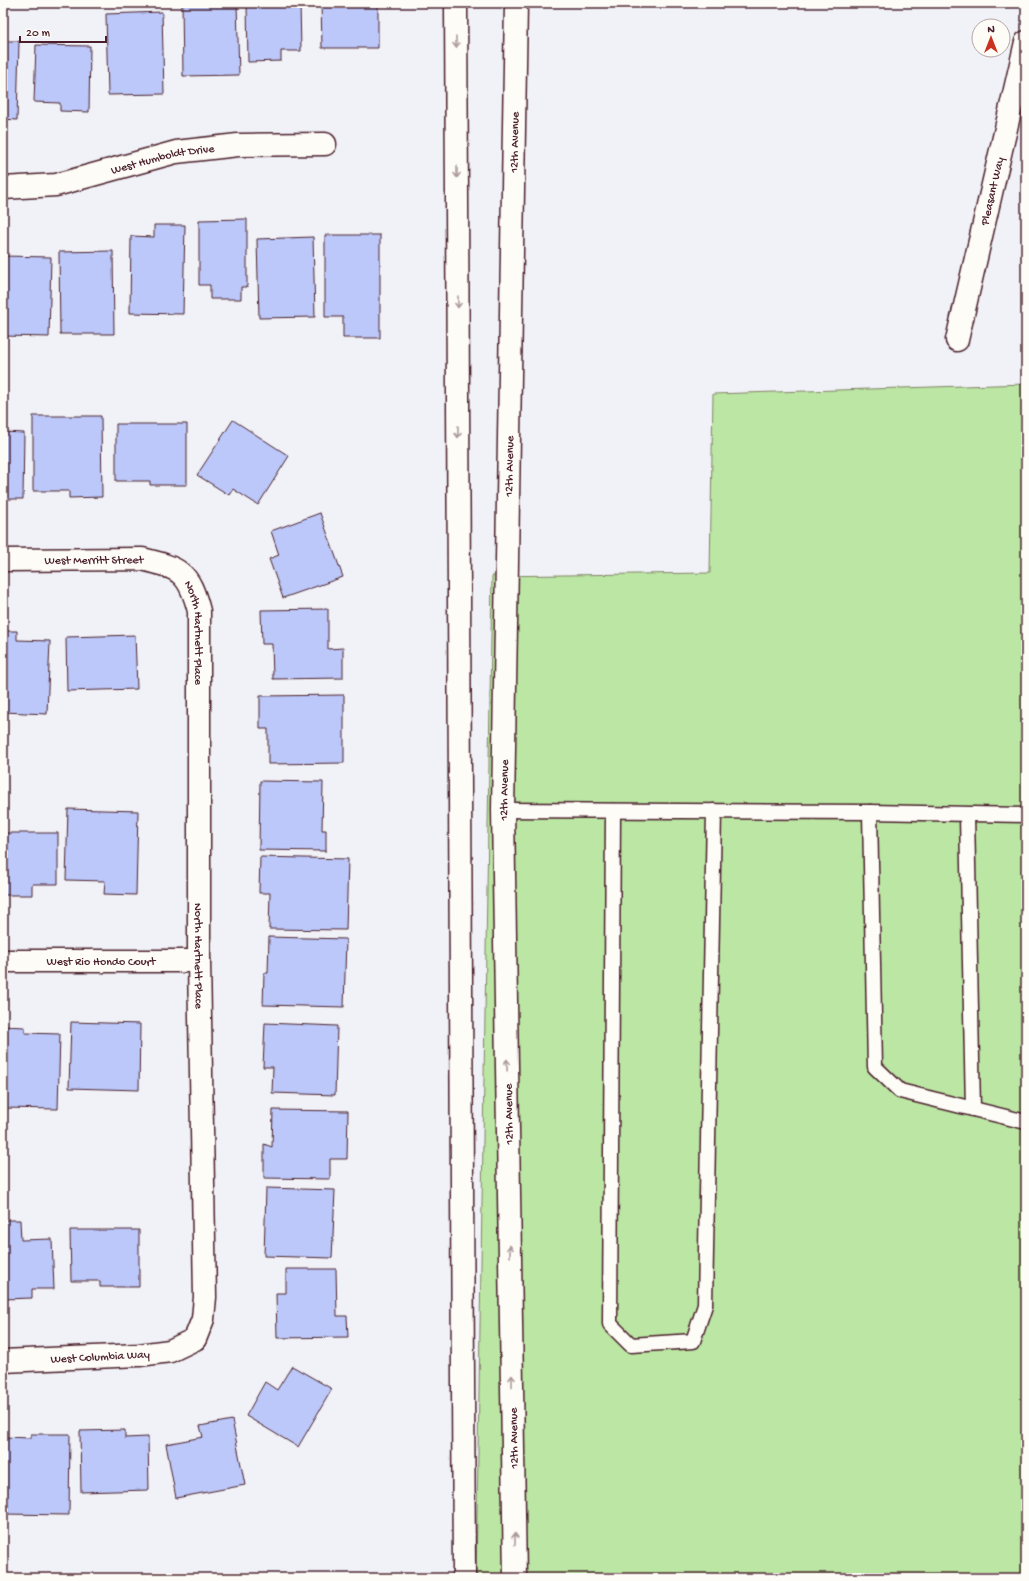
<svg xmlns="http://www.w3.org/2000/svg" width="1029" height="1581" font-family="'Gochi Hand',sans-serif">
  <rect width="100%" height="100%" fill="#f0f2f7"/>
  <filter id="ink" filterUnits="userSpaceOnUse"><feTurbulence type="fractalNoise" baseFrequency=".025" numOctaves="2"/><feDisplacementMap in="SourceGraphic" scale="8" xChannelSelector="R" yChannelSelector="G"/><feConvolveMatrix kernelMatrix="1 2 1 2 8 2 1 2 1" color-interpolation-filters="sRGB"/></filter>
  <g filter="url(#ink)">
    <path fill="#bbe6a3" stroke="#828267" d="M1026,384V1578H476L492,576L710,573L713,394Z"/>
    <g fill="#bbc8f9" stroke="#4a1f2b">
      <path d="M182,3H237L239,75L183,76Z"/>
      <path d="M247,3H300L301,51H281V61L248,62Z"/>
      <path d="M321,3H378V48H322Z"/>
      <path d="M162,12L164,94L108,95L106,14Z"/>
      <path d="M3,41H19L17,120L3,119Z"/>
      <path d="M36,45L90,46L89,112L60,111V103L34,102Z"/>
      <path d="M247,219V287H241V299H210V285H199V220Z"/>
      <path d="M154,225H185L183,314L130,313L131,236L154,237Z"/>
      <path d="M325,235H380V338H343V317H325Z"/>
      <path d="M313,237L315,317L259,318L257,239Z"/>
      <path d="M113,251L114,334H60L59,252Z"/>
      <path d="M3,256L51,257L49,337L3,336Z"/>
      <path d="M33,416H101L102,497L69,498V491H33Z"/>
      <path d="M233,420L289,456L258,505L233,489L229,495L197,475Z"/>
      <path d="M116,424H187V485H150V481H116Z"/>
      <path d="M3,432L24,433L23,499H3Z"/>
      <path d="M320,513L343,577L283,598L269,559L279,555L271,531Z"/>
      <path d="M328,609V649L343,648V678L273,679L272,644H262L261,610Z"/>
      <path d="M3,631H17V640L50,641L47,714L3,712Z"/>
      <path d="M135,635L137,689L67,691L66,637Z"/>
      <path d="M344,695V763L268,764V729H260V696Z"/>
      <path d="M260,781L323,782L322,830H326V851L259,850Z"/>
      <path d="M68,809L138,811L136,895L104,894L105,881L66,880Z"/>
      <path d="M3,833H58V884H32V895H3Z"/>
      <path d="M260,857L348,859L346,930L269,929L270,893H259Z"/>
      <path d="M269,937L346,939L344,1007L263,1005L264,973H268Z"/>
      <path d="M71,1022L140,1024L139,1090L69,1088Z"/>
      <path d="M265,1023L337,1026L335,1095L272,1093L273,1067H263Z"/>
      <path d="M3,1026L25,1027V1033L60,1034L58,1109L3,1108Z"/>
      <path d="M273,1110L348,1111L347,1159H330V1179L264,1178V1144L272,1147Z"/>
      <path d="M266,1188L335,1190L332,1258L264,1256Z"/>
      <path d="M3,1220H20L21,1240L52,1239L54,1289H32V1298L3,1299Z"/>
      <path d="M70,1230H139V1287H100V1281H71Z"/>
      <path d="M286,1269H336L337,1316H347L348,1337L277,1338L276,1293H286Z"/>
      <path d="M292,1366L332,1389L298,1447L246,1416L265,1382L277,1390Z"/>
      <path d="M232,1420L245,1485L176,1498L166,1444L203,1437L200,1426Z"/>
      <path d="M125,1430V1438L148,1437L149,1490L81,1492L80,1431Z"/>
      <path d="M31,1434H70L69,1515L3,1514V1437L31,1438Z"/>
    </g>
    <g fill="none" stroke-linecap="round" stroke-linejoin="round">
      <g stroke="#4a1f2b" stroke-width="17">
        <g id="lane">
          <path d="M503,810L870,812L1026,815"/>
          <path d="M613,811L610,1324L631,1345L693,1341L705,1305L714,811"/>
          <path d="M870,812L875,1067L900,1091L1026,1122"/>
          <path d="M967,815L973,1109"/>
        </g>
      </g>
      <g stroke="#4a1f2b" stroke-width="25">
        <g id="street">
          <path id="s1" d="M3,188L56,185L176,152L238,145L325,144"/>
          <path id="s2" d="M957,340L1026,42"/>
          <path id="s3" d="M3,560L142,559C180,568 189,572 199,611V961L205,1297L203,1319L195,1339L170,1351L139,1355L3,1361"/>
          <path id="s4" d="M3,961H199"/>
        </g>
      </g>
      <g stroke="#4a1f2b" stroke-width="25">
        <g id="secondary">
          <path d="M456,3L464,1578"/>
          <path id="s5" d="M515,1578L503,810L516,3"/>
        </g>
      </g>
      <use href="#lane" stroke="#fdfcf7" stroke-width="14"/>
      <use href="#street" stroke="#fdfcf7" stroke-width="22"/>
      <use href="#secondary" stroke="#fdfcf7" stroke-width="22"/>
    </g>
    <defs><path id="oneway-shaft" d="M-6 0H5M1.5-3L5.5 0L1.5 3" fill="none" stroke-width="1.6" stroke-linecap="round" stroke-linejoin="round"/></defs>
    <g stroke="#ac999b">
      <use href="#oneway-shaft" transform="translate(456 42) rotate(90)"/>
      <use href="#oneway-shaft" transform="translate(457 172) rotate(90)"/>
      <use href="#oneway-shaft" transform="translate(458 302) rotate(90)"/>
      <use href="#oneway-shaft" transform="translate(458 432) rotate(90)"/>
      <use href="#oneway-shaft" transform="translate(507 1065) rotate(-91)"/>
      <use href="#oneway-shaft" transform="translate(510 1251) rotate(-91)"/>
      <use href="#oneway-shaft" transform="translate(512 1381) rotate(-91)"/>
      <use href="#oneway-shaft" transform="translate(515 1539) rotate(-91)"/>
    </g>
  </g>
  <g text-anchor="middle" stroke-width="3" stroke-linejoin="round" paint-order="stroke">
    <g font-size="12" fill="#4a1f2b" stroke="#fdfcf7">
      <text dy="4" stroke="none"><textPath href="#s5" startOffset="1436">12th Avenue</textPath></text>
      <text dy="4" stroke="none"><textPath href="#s1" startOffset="163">West Humboldt Drive</textPath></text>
      <text dy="4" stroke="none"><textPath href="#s2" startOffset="153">Pleasant Way</textPath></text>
      <text dy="4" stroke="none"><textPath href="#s5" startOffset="1112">12th Avenue</textPath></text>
      <text dy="4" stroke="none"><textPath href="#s3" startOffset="91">West Merritt Street</textPath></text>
      <text dy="4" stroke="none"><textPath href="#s3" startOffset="244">North Hartnett Place</textPath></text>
      <text dy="4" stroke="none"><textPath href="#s5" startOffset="788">12th Avenue</textPath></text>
      <text dy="4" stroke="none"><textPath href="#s3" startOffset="568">North Hartnett Place</textPath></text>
      <text dy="4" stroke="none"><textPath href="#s4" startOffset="98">West Rio Hondo Court</textPath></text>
      <text transform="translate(508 1114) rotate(-91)" y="4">12th Avenue</text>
      <text transform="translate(100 1356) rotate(-3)" y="4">West Columbia Way</text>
      <text transform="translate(513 1438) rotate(-91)" y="4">12th Avenue</text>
    </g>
  </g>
  <rect width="1029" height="1581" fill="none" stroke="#fdfcf7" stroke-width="16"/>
  <rect x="8" y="8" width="1013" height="1565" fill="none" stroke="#4a1f2b" stroke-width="1.5" filter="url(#ink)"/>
  <g transform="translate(991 38)"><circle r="19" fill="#fdfcf7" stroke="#b5a4a5"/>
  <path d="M0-3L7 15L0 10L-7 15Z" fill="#c8321e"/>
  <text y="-6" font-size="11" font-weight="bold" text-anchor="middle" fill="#4a1f2b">N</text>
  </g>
  <path d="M20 36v6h86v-6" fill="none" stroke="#4a1f2b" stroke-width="2"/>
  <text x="26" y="36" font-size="12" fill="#4a1f2b" stroke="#fdfcf7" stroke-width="3" paint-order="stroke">20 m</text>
</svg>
